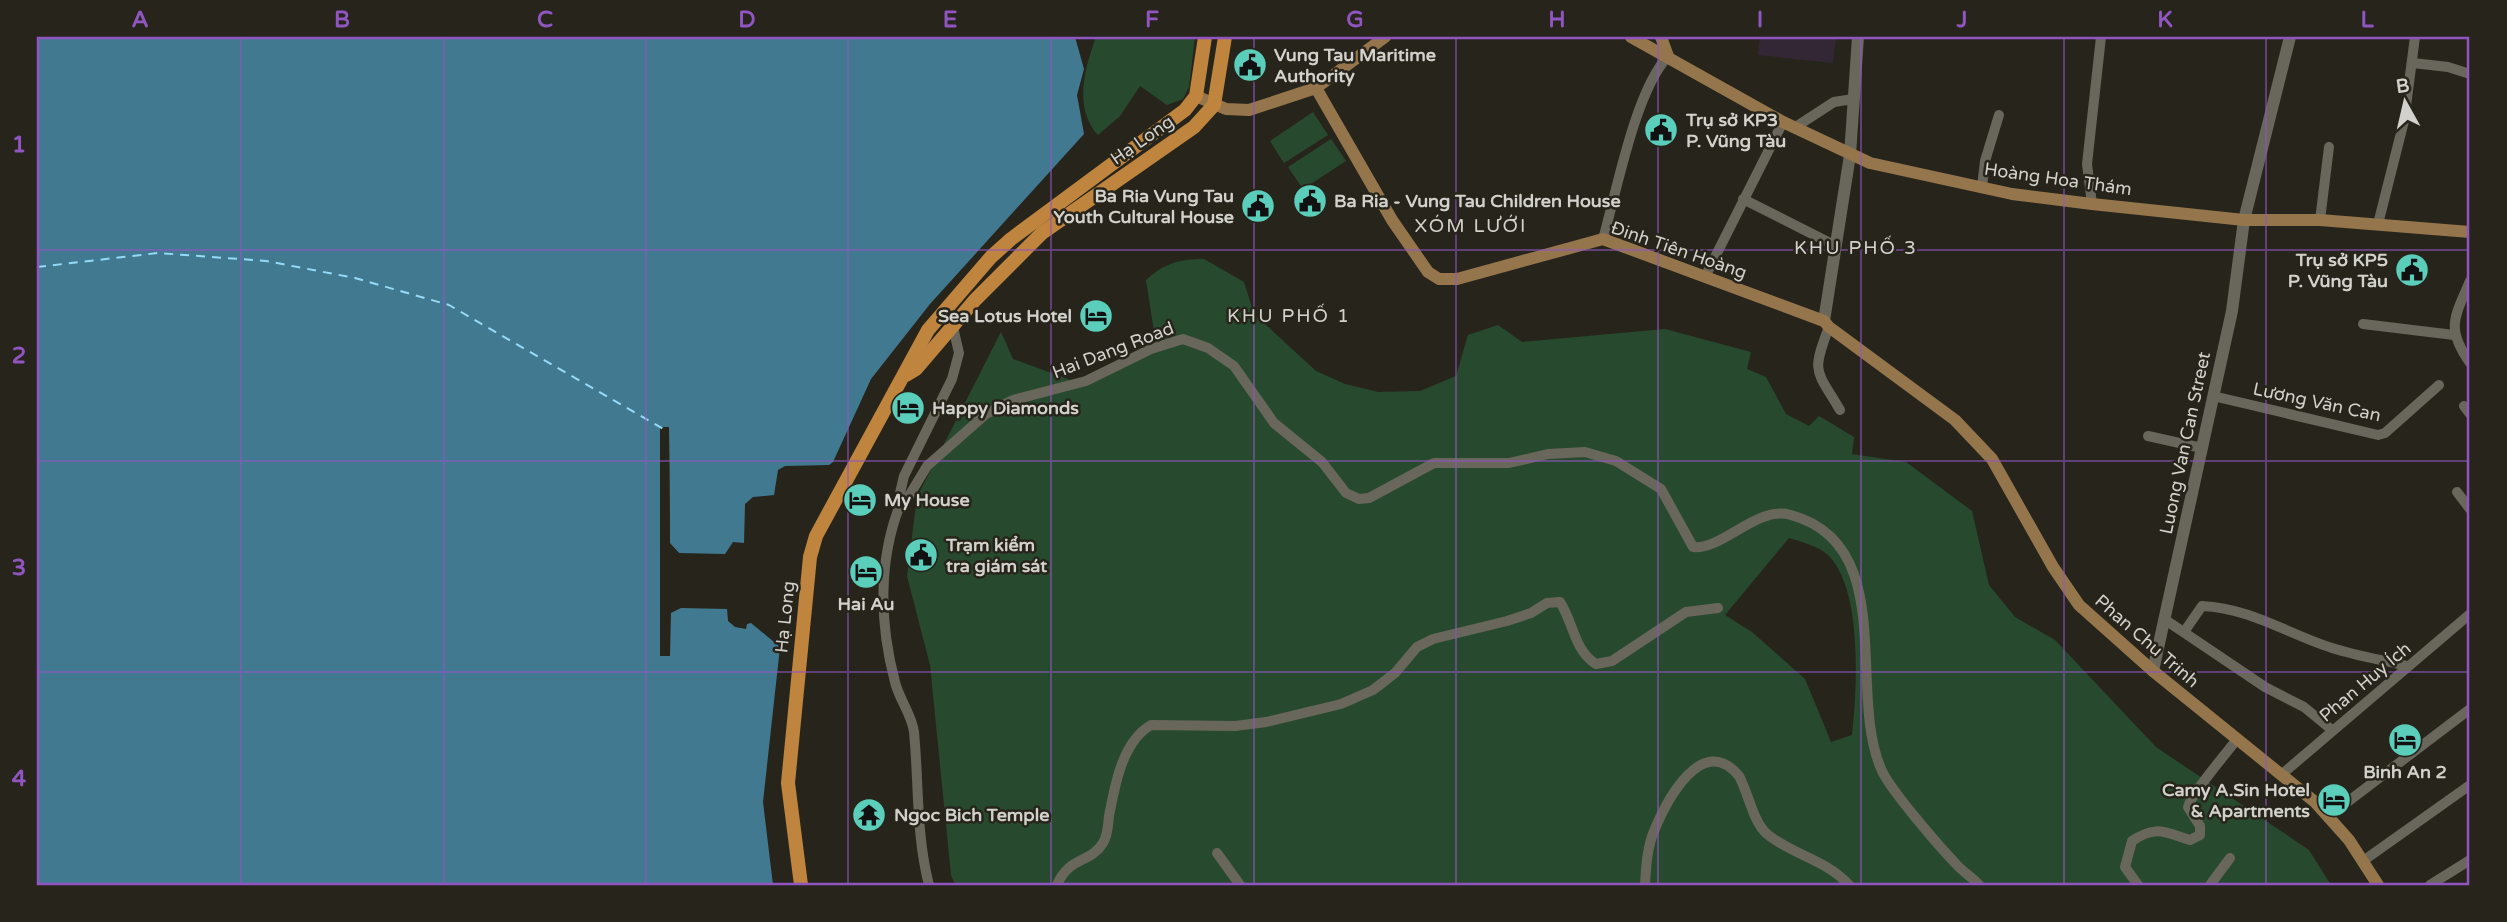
<svg xmlns="http://www.w3.org/2000/svg" width="2507" height="922" font-family="'Varela Round',sans-serif">
  <rect width="100%" height="100%" fill="#27251b"/>
  <path fill="#342735" d="M1760,37H1836L1833,63L1758,55Z"/>
  <g fill="#274a2f" fill-rule="evenodd">
    <path d="M1096,37H1195L1189,87L1183,99L1167,105L1140,86L1120,116L1098,135C1073,107 1085,68 1096,37Z"/>
    <path d="M1313,112L1328,135L1284,163L1270,141Z"/>
    <path d="M1331,139L1346,161L1303,189L1288,167Z"/>
    <path d="M1204,259L1244,282L1254,314L1316,371L1345,384L1378,392L1420,391L1456,376L1468,335L1498,325L1522,342L1665,329L1751,352L1747,369L1766,377L1786,414L1809,426L1819,416L1854,437L1852,454L1906,462L1972,511L1989,585L2015,617L2055,640L2156,747L2309,850L2331,885H955L951,875L930,665L907,576L917,497L1001,332L1013,359L1087,386L1157,351L1146,280C1165,263 1179,259 1204,259ZM1789,538C1802,542 1818,546 1828,555C1863,589 1857,690 1852,735L1831,742L1805,679L1752,632L1725,615Z"/>
  </g>
  <path fill="#417a90" d="M37,37H1075L1084,69L1077,95L1084,134L930,304L871,379L833,462L829,465L785,466L778,470L774,495L753,497L745,504L744,543L733,542L725,554L679,553L670,544L669,427L660,428V656H670L671,613L681,608L727,609L728,621L735,627L746,629L747,624L751,623L780,647L763,802L773,885H37Z"/>
  <path fill="#27251b" d="M660,427H669L670,543L679,553H674L666,544L665,431L664,553H661Z"/>
  <g fill="none" stroke-linecap="round" stroke-linejoin="round">
    <path stroke="#96daf7" stroke-width="2" stroke-dasharray="9 7" stroke-linecap="butt" d="M37,267L158,253L266,261L355,278L449,305L665,430"/>
    <g stroke="#69665b" stroke-width="10">
      <path d="M2413,63L2448,67L2470,74"/>
      <path d="M1794,128L1834,102L1853,99"/>
      <path d="M1982,187L1985,161L1999,115"/>
      <path d="M1743,199L1834,245"/>
      <path d="M2092,204L2087,164L2101,37"/>
      <path d="M2320,220L2329,147"/>
      <path d="M2378,224L2404,121L2415,37"/>
      <path d="M1603,239C1617,190 1635,92 1668,56"/>
      <path d="M1706,275L1783,122"/>
      <path d="M2470,281C2455,317 2445,327 2470,363"/>
      <path d="M2363,324L2454,335"/>
      <path d="M953,327L959,353L952,379L904,476L900,493L902,500L909,496L927,466L986,414L1013,400L1086,381L1151,349L1183,339L1208,348L1234,366L1274,423L1322,462L1346,493L1359,499L1369,498L1434,463H1509L1548,454L1585,452L1616,461L1661,489L1693,547C1723,550 1757,505 1791,515C1901,545 1845,696 1883,773C1894,794 1938,845 1956,864C1963,872 1972,877 1979,885"/>
      <path d="M1829,327C1811,374 1816,369 1840,410"/>
      <path d="M2213,396L2378,435L2385,433L2439,385"/>
      <path d="M2464,406L2470,414"/>
      <path d="M2148,436L2202,448"/>
      <path d="M2457,492L2470,509"/>
      <path d="M902,500C878,557 879,622 895,682C899,699 912,715 914,732C919,784 916,835 929,885"/>
      <path d="M2164,619L2265,687L2304,707L2332,730"/>
      <path d="M2184,632L2202,606C2250,608 2288,634 2332,648C2357,656 2383,660 2407,666"/>
      <path d="M2281,775L2470,614"/>
      <path d="M2329,816L2470,709"/>
      <path d="M1217,853L1240,885"/>
      <path d="M2363,861L2470,785"/>
      <path d="M1057,885C1069,856 1090,864 1103,843C1108,835 1108,825 1109,816C1115,785 1122,742 1151,725L1235,726L1266,722L1341,704L1373,690L1395,673L1417,647L1433,639L1507,621L1531,613L1547,603L1560,602C1574,624 1574,650 1596,664L1612,661L1686,612L1718,608"/>
      <path d="M1645,885C1646,867 1647,848 1654,831C1666,802 1702,731 1739,776C1748,792 1753,822 1767,834C1792,855 1827,860 1849,885"/>
      <path d="M2138,885L2125,867L2132,841C2156,825 2164,832 2190,840L2200,835V826L2188,807C2191,794 2226,754 2237,739"/>
      <path d="M2210,885L2230,858"/>
      <path d="M2430,885L2470,860"/>
    </g>
    <g stroke="#69665b" stroke-width="12">
      <path d="M1824,321L1850,155L1858,37"/>
      <path d="M2153,671L2232,311L2244,220L2290,37"/>
    </g>
    <g stroke="#94754c" stroke-width="12">
      <path d="M1631,37L1783,122L1870,163L2012,194L2092,204L2244,220H2320L2470,232"/>
      <path d="M1661,37L1668,56"/>
      <path d="M1316,88L1392,220L1428,272L1439,279H1457L1603,239L1824,321L1829,327L1955,420L1992,459L2053,567L2079,605L2153,671L2315,802L2349,840L2378,885"/>
      <path d="M1196,96L1226,109L1249,110L1316,88L1385,37"/>
    </g>
    <g stroke="#bf843d" stroke-width="14">
      <path d="M906,375L916,369L975,300L1042,233L1194,127L1214,105L1225,37"/>
      <path d="M801,885L788,783L810,557L816,536L928,330L991,257L1011,239L1185,110L1196,96L1205,37"/>
    </g>
  </g>
  <path fill="none" stroke="#9155c2" stroke-width="2" stroke-opacity="0.55" d="M241,37V885M444,37V885M646,37V885M848,37V885M1051,37V885M1254,37V885M1456,37V885M1658,37V885M1861,37V885M2064,37V885M2266,37V885M37,250H2470M37,461H2470M37,672H2470"/>
  <defs>
    <g id="civic-disc" transform="scale(1.75)"><circle r="9.5" fill="#5bcebb" stroke="#27251b"/><path d="M-.6-6.5H3V-4.5H.6V-3L4-1V1h2V6H-6V1h2V-1L-.6-3ZM-1.2 2.5V6h2.4V2.5Z" fill="#111"/></g>
    <g id="hotel-disc" transform="scale(1.75)"><circle r="9.5" fill="#5bcebb" stroke="#27251b"/><path d="M-6-4.5h1.5V1H6V5H4.5V3h-9V5H-6ZM-4 0a1.8 1.8 0 1 1 3.6 0ZM.5 0V-2.5h3Q6-2.5 6 0Z" fill="#111"/></g>
    <g id="temple-disc" transform="scale(1.75)"><circle r="9.5" fill="#5bcebb" stroke="#27251b"/><path d="M0-6L5-2H3V0L6.5 2.5H4V6H1.5V3h-3V6H-4V2.5H-6.5L-3 0V-2H-5Z" fill="#111"/></g>
  </defs>
  <g fill-rule="evenodd">
    <use href="#civic-disc" x="1250" y="65"/>
    <use href="#civic-disc" x="1661" y="130"/>
    <use href="#civic-disc" x="1310" y="201"/>
    <use href="#civic-disc" x="1258" y="206"/>
    <use href="#civic-disc" x="2412" y="270"/>
    <use href="#hotel-disc" x="1096" y="316"/>
    <use href="#hotel-disc" x="908" y="408"/>
    <use href="#hotel-disc" x="860" y="500"/>
    <use href="#civic-disc" x="921" y="555"/>
    <use href="#hotel-disc" x="866" y="572"/>
    <use href="#hotel-disc" x="2405" y="740"/>
    <use href="#hotel-disc" x="2334" y="800"/>
    <use href="#temple-disc" x="869" y="815"/>
  </g>
  <g text-anchor="middle" stroke-width="5" stroke-linejoin="round" paint-order="stroke">
    <g font-size="18" font-weight="bold" fill="#d3d1cb" stroke="#27251b" text-anchor="start">
      <text x="1274" y="61">Vung Tau Maritime<tspan x="1274" dy="21">Authority</tspan></text>
      <text x="1686" y="126">Trụ sở KP3<tspan x="1686" dy="21">P. Vũng Tàu</tspan></text>
      <text x="1234" y="202" text-anchor="end">Ba Ria Vung Tau<tspan x="1234" dy="21">Youth Cultural House</tspan></text>
      <text x="1334" y="207">Ba Ria - Vung Tau Children House</text>
      <text x="2388" y="266" text-anchor="end">Trụ sở KP5<tspan x="2388" dy="21">P. Vũng Tàu</tspan></text>
      <text x="1072" y="322" text-anchor="end">Sea Lotus Hotel</text>
      <text x="932" y="414">Happy Diamonds</text>
      <text x="884" y="506">My House</text>
      <text x="946" y="551">Trạm kiểm<tspan x="946" dy="21">tra giám sát</tspan></text>
      <text x="866" y="610" text-anchor="middle">Hai Au</text>
      <text x="2405" y="778" text-anchor="middle">Binh An 2</text>
      <text x="2310" y="796" text-anchor="end">Camy A.Sin Hotel<tspan x="2310" dy="21">&amp; Apartments</tspan></text>
      <text x="894" y="821">Ngoc Bich Temple</text>
    </g>
    <g font-size="18" fill="#d3d1cb" stroke="#27251b">
      <text transform="translate(1142 140) rotate(-35)" y="6">Hạ Long</text>
      <text transform="translate(2058 179) rotate(8)" y="6">Hoàng Hoa Thám</text>
      <text transform="translate(1679 250) rotate(19)" y="6">Đinh Tiên Hoàng</text>
      <text transform="translate(1113 350) rotate(-21)" y="6">Hai Dang Road</text>
      <text transform="translate(2317 402) rotate(12)" y="6">Lương Văn Can</text>
      <text transform="translate(2185 443) rotate(-78)" y="6">Luong Van Can Street</text>
      <text transform="translate(785 617) rotate(-84)" y="6">Hạ Long</text>
      <text transform="translate(2147 641) rotate(41)" y="6">Phan Chu Trinh</text>
      <text transform="translate(2365 682) rotate(-40)" y="6">Phan Huy Ích</text>
    </g>
    <g font-size="19" letter-spacing="2" fill="#d3d1cb" stroke="#27251b">
      <text x="1471" y="232">XÓM LƯỚI</text>
      <text x="1856" y="254">KHU PHỐ 3</text>
      <text x="1289" y="322">KHU PHỐ 1</text>
    </g>
  </g>
  <rect width="2507" height="922" fill="none" stroke="#27251b" stroke-width="77"/>
  <g transform="translate(2405 102) rotate(352)" stroke="#27251b" stroke-width="5" paint-order="stroke">
  <path d="M0-5L12 26L0 18L-12 26Z" fill="#d3d1cb"/>
  <text y="-10" font-size="19" font-weight="bold" text-anchor="middle" fill="#d3d1cb">B</text>
  </g>
  <rect x="38" y="38" width="2430" height="846" fill="none" stroke="#9155c2" stroke-width="2.5"/>
  <g font-size="23" text-anchor="middle" font-weight="bold" fill="#9155c2">
    <text x="140" y="27">A</text>
    <text x="342" y="27">B</text>
    <text x="545" y="27">C</text>
    <text x="747" y="27">D</text>
    <text x="950" y="27">E</text>
    <text x="1152" y="27">F</text>
    <text x="1355" y="27">G</text>
    <text x="1557" y="27">H</text>
    <text x="1760" y="27">I</text>
    <text x="1962" y="27">J</text>
    <text x="2165" y="27">K</text>
    <text x="2367" y="27">L</text>
    <text x="19" y="152">1</text>
    <text x="19" y="363">2</text>
    <text x="19" y="575">3</text>
    <text x="19" y="786">4</text>
  </g>
</svg>
